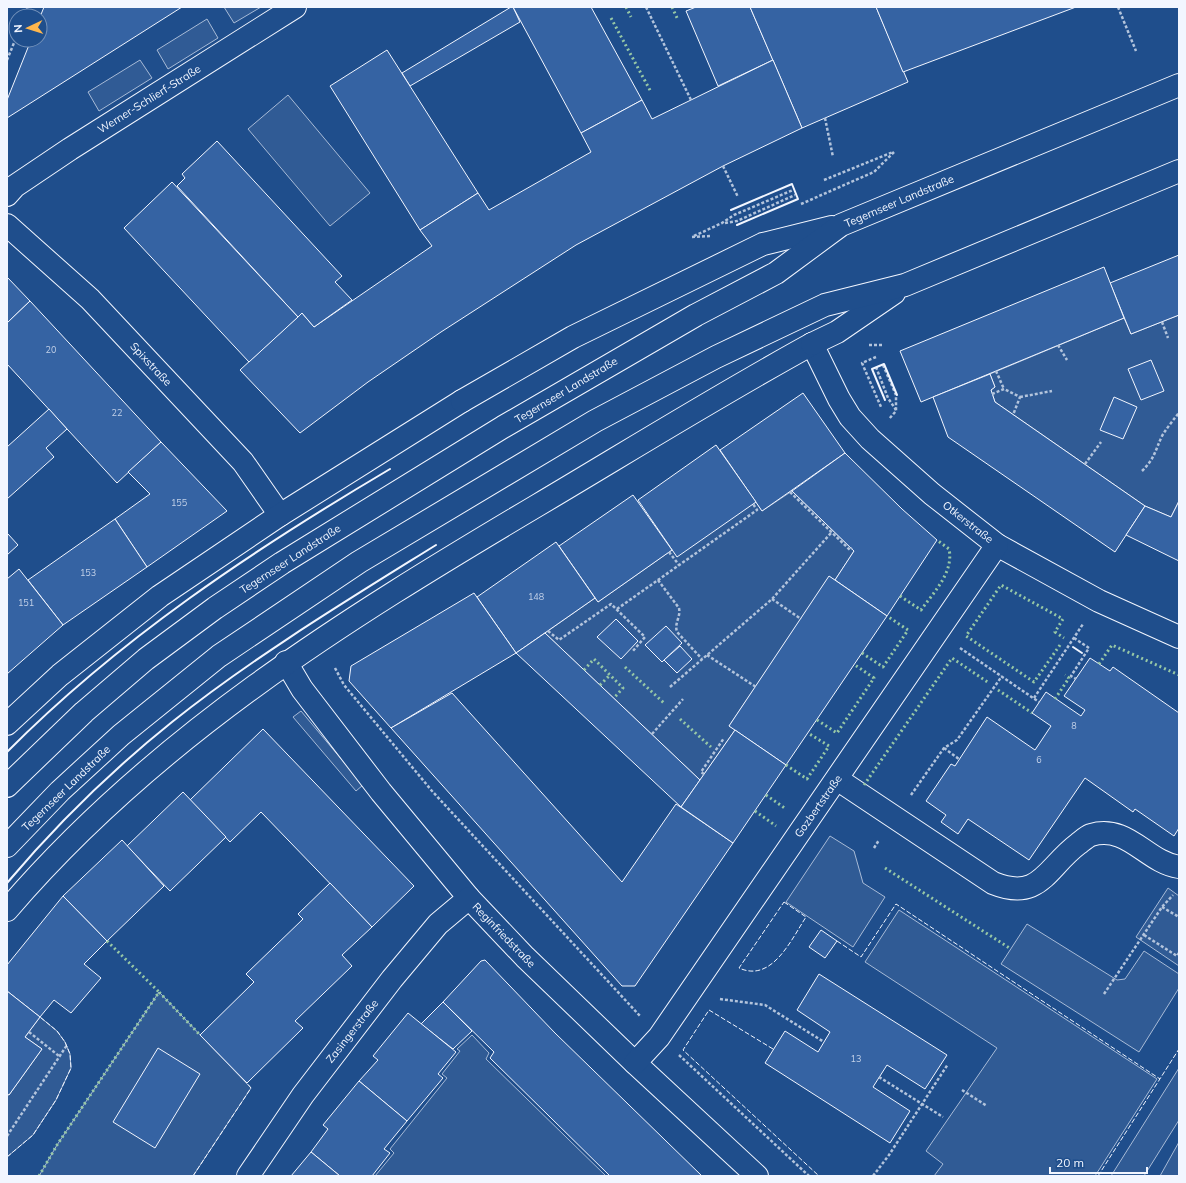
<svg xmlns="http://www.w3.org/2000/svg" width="1186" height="1183" font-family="Mulish,sans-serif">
  <rect width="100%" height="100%" fill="#1f4e8c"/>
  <g fill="#305b95" stroke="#a8bbd7">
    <path d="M224,7H261L234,23Z"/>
    <path d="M207,19L218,38L168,69L157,50Z"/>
    <path d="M140,60L152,78L99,111L88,92Z"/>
    <path d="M288,95L370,193L330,226L248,129Z"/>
    <path d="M1179,315V501L1171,517L1145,506L995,402L991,390L995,387L990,374L1124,318L1131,334Z"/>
    <path d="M792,491L854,551L835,580L830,577L729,726L735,730L700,780L545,633L595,598L598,602L669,552L756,502L762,511Z"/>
    <path d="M301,711L363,785L356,791L293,717Z"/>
    <path d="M830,836L854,851L863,883L885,897L853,947L786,902Z"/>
    <path d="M1168,888L1179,896V966L1136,937Z"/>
    <path d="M899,910L1157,1079L1095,1176H934L943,1164L926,1151L997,1048L865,962Z"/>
    <path d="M1027,924L1117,980L1125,979L1144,951L1179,974V988L1139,1052L1001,964Z"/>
    <path d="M159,992L251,1088L193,1176H39L57,1145Z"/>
    <path d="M40,1017L57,1031L65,1042L70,1054L71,1068L56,1100L33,1135L7,1157V1094L9,1095L42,1049L25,1037Z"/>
    <path d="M472,1035L489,1053L486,1059L606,1176H375L394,1153L390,1149L447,1078L442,1074L460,1051L457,1049Z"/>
    <path d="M1179,1068V1120L1144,1176H1111Z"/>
    <path d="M1179,1142V1176H1160Z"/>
  </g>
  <g fill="#3563a3" stroke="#f2f6ff">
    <path d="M44,7H182L7,118V100L31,40H40V17Z"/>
    <path d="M511,7H513L520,22L410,86L402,73Z"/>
    <path d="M513,7H591L642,100L581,133Z"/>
    <path d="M696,7H750L773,60L718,86L686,11Z"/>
    <path d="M750,7H876L908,82L802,128Z"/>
    <path d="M876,7H1076L903,72Z"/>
    <path d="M387,50L478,193L420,230L330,86Z"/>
    <path d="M773,60L802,128L723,166L576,245L441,332L368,382L300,433L240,370L302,313L314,327L432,246L420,230L478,193L489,210L591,152L581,133L642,100L652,119Z"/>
    <path d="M217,141L342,276L335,282L352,300L314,327L302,313L298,317L177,186L185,178L182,174Z"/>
    <path d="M172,182L298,317L249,362L124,228Z"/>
    <path d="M1179,255V315L1131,334L1110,283Z"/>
    <path d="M1104,267L1124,318L921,402L900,351Z"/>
    <path d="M7,277L30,301L7,323Z"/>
    <path d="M30,301L161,442L117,483L7,364V323Z"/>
    <path d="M1151,360L1164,391L1141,400L1128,369Z"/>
    <path d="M990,374L995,387L991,390L995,402L1145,506L1115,552L948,437L933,397Z"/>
    <path d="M803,393L845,453L762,511L720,450Z"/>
    <path d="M1114,397L1137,407L1123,439L1100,430Z"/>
    <path d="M49,409L67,429L46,448L54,457L7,499V447Z"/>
    <path d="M161,442L227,511L147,567L115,519L150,494L128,472Z"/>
    <path d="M716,445L756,502L677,557L638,500Z"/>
    <path d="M845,453L902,509L937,540L887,616L835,580L854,551L792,491Z"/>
    <path d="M633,495L672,550L598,602L559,546Z"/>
    <path d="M1179,501V561L1126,535L1145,506L1171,517Z"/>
    <path d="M115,519L147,567L63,625L28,580Z"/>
    <path d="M8,534L18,545L7,555V535Z"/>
    <path d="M556,542L595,598L516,653L477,597Z"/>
    <path d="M19,569L63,625L7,674V579Z"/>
    <path d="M829,576L887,616L786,765L729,726Z"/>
    <path d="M474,593L516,653L391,728L349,681L351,666Z"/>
    <path d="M616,619L638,641L621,659L597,637Z"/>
    <path d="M666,626L682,643L662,662L645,645Z"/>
    <path d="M545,633L700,780L681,807L516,653Z"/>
    <path d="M680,646L692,659L677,673L664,660Z"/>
    <path d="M1090,658L1110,671L1113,667L1179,713V828L1174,836L1135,809L1133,812L1085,778L1029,860L968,819L958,834L941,822L946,815L926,801L951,764L955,766L987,717L1035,750L1051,726L1032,713L1046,692L1081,716L1085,710L1064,696Z"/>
    <path d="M452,693L622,882L676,804L733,843L635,986H622L391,728Z"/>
    <path d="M263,729L414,886L372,927L261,812L230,842L190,800Z"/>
    <path d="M735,730L786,765L733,843L681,807Z"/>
    <path d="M183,792L226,837L170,891L127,846Z"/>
    <path d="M122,840L164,886L107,941L63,896Z"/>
    <path d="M330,883L372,927L342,955L352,966L295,1021L303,1028L247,1083L200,1035L254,982L246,974L303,919L298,914Z"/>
    <path d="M63,896L107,941L84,964L101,978L71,1013L54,1000L40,1017L7,991V965Z"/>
    <path d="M821,930L837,941L825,958L809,947Z"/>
    <path d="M485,960L555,1033L702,1176H610L490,1058L494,1052L443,1002L481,961Z"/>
    <path d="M819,974L947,1055L925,1089L887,1065L873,1087L910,1111L890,1143L765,1063L785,1031L818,1052L830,1032L797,1010Z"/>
    <path d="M7,991L40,1017L25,1037L42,1049L9,1095L7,1094Z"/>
    <path d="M443,1002L472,1031L453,1049L421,1024Z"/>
    <path d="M408,1013L456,1052L438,1074L443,1078L407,1121L359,1081L378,1060L373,1056Z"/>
    <path d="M158,1048L200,1074L155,1148L113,1122Z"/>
    <path d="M359,1081L407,1121L384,1149L390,1153L372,1176H340L311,1152L328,1129L323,1125Z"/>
    <path d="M311,1152L340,1176H291Z"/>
  </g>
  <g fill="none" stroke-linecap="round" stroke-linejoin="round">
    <g stroke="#f2f6ff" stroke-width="24">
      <g id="minor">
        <path d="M7,195L15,186L70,149L295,7"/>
        <path d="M7,225L90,299L243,462L280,515"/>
        <path d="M812,344L839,399L850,417L870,439L932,494L997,545L1099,601L1179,637"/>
        <path d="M286,662L302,689L381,792L469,898L525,957L635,1063L757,1176"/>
        <path d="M837,779L993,883C1040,902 1046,868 1078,844C1082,841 1086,837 1091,835C1128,824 1146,862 1179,867"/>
        <path d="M635,1063L659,1037L997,545"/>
        <path d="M248,1176L303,1095L392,979L438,924L469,898"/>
      </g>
    </g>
    <g stroke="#f2f6ff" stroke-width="24">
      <g id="major">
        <path d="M7,724L60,675L160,596L280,515L462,401"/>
        <path d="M7,910C155,737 344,620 538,505C629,451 719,395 812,344"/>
      </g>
    </g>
    <g stroke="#f2f6ff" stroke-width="24">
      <g id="highway">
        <path d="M812,344L837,332L894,293"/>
        <path d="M462,401L573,337L763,244L832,227"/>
        <path d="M7,786L84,712L146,659L215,608L282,563L503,427L696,315L776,273L841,225L1179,85"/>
        <path d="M7,846L60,791L121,735L219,656L359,562L595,421L716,357L825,305L905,285L1179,171"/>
      </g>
    </g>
    <g stroke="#b3c4dc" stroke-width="2.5" stroke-dasharray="3 2" stroke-linecap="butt">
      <path d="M646,7L691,100"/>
      <path d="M1118,7L1136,51"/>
      <path d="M25,16L28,7"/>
      <path d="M7,60L16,38"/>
      <path d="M825,118L833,157"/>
      <path d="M723,166L738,197"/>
      <path d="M824,180L893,152"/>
      <path d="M801,204L874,172L895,151"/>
      <path d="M725,223L737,221L795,195"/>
      <path d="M694,236L722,223L734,215L793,190"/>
      <path d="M692,237L712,236"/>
      <path d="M1162,322L1168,338"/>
      <path d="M869,345H882"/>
      <path d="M1058,345L1067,360"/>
      <path d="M876,357L862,363L881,407"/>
      <path d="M883,365L896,395V411L889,419"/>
      <path d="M876,367L888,398L896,410"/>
      <path d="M996,371L1004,389"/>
      <path d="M992,394L1004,389L1020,397L1013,415"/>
      <path d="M1020,397L1052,391"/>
      <path d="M1085,464L1101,442"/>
      <path d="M1142,471C1155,458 1155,451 1162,436C1164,432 1176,416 1179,413"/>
      <path d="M790,492L850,550L852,548"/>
      <path d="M669,552L679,565"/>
      <path d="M658,580L679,608C681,617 674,623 677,632L702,659"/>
      <path d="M772,599L801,619"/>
      <path d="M617,609L757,510L753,504"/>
      <path d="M548,631L559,640L611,604L645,637L632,652"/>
      <path d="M1074,638L1089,648L1071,676L1076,679"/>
      <path d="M960,648L1039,702"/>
      <path d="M707,655L756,687"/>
      <path d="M335,668L344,685L432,791L640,1016"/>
      <path d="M670,687L772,599L831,533"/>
      <path d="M1034,698L1083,624"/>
      <path d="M652,734L683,699"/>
      <path d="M944,748L959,759"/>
      <path d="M704,774L701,772L724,738"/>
      <path d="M911,795L944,748L957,740L1002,676"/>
      <path d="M874,848L879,840"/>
      <path d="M1162,907L1179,917"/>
      <path d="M1144,935L1177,956L1179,953"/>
      <path d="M1104,994L1162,907L1173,895"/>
      <path d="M720,999L765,1005L824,1042"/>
      <path d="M29,1032L59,1056"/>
      <path d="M679,1055L809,1176"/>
      <path d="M879,1077L943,1117"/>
      <path d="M962,1090L987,1106"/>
      <path d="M7,1136L67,1045"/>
      <path d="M873,1176L889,1155L948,1064"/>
    </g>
    <use href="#minor" stroke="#1f4e8c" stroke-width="22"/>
    <use href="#major" stroke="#1f4e8c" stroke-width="22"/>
    <use href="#highway" stroke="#1f4e8c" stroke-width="22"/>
    <g stroke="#97c8a6" stroke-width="3" stroke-dasharray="2 3" stroke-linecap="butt">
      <path d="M626,7L631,17"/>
      <path d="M672,7L678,20"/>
      <path d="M611,18L651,92"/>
      <path d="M900,596L921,610C934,592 954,572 949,549L937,540"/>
      <path d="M1060,645L1034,682L966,636L1001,585L1063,619L1055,632L1064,638"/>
      <path d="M862,653L883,667L908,630L887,616"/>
      <path d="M1099,664L1112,645L1179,675"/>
      <path d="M625,667L665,704"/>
      <path d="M584,670L594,659L623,688L614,698"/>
      <path d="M600,685L610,675"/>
      <path d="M998,690L1032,713"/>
      <path d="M1055,699L1069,678L1065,675"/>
      <path d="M680,719L711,747"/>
      <path d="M817,720L837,733L874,678L855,665"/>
      <path d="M786,765L807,779L829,746L808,733"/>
      <path d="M864,785L952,658L989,683"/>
      <path d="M766,795L786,809"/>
      <path d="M755,811L776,826"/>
      <path d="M885,868L1011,949"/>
      <path d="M107,941L159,992"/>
      <path d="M39,1176L57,1145L159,992L200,1035"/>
    </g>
    <g stroke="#f2f6ff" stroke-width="1" stroke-dasharray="5 2" stroke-linecap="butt">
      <path d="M784,902L806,917C791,940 772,983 739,968Z"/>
      <path d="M837,941L861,957L896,904L1160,1079"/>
      <path d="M773,1049L709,1010L683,1050L819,1176"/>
      <path d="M7,1157L33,1135L56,1100L71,1068L70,1054L65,1042L57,1031L40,1017"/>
      <path d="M193,1176L251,1088L247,1083"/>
      <path d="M1098,1176L1179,1049"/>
    </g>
    <g stroke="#f2f6ff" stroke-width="2">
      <path d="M731,210L792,184L798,199L737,225"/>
      <path d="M885,400L872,369L884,364L897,395"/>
      <path d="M1073,647L1082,653"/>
      <path d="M7,752C119,639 253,550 390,469"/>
      <path d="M7,883C56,825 112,770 172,722C255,656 346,601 436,545"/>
    </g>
  </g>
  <g text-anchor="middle" stroke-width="3" stroke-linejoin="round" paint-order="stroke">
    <g font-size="9" fill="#c3d1e8">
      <text x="51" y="353">20</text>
      <text x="117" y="416">22</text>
      <text x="179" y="506">155</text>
      <text x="88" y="576">153</text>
      <text x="536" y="600">148</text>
      <text x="26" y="606">151</text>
      <text x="1074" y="729">8</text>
      <text x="1039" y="763">6</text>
      <text x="856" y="1062">13</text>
    </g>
    <g font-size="11" fill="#f2f6ff" stroke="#1f4e8c">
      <text transform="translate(149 99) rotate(-32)" y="4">Werner-Schlierf-Straße</text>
      <text transform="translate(899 201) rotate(-23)" y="4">Tegernseer Landstraße</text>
      <text transform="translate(151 364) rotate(47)" y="4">Spixstraße</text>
      <text transform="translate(566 390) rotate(-31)" y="4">Tegernseer Landstraße</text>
      <text transform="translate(968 522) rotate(38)" y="4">Otkerstraße</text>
      <text transform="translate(290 559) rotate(-33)" y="4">Tegernseer Landstraße</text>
      <text transform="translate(66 788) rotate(-44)" y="4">Tegernseer Landstraße</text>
      <text transform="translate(818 806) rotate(-55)" y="4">Gozbertstraße</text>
      <text transform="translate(504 935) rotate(46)" y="4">Reginfriedstraße</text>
      <text transform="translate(352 1031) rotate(-52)" y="4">Zasingerstraße</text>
    </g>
  </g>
  <rect width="1186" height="1183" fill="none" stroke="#f2f6ff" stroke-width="16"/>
  <g transform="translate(28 28) rotate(266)"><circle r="19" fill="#1f4e8c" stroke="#7391ba"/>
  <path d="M0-3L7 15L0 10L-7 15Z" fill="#ffb74d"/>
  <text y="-6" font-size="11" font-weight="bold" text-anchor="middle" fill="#f2f6ff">N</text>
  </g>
  <path d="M1050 1167v6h97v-6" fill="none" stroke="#f2f6ff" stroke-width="2"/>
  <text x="1056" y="1167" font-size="12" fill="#f2f6ff" stroke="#1f4e8c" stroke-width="3" paint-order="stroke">20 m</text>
</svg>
